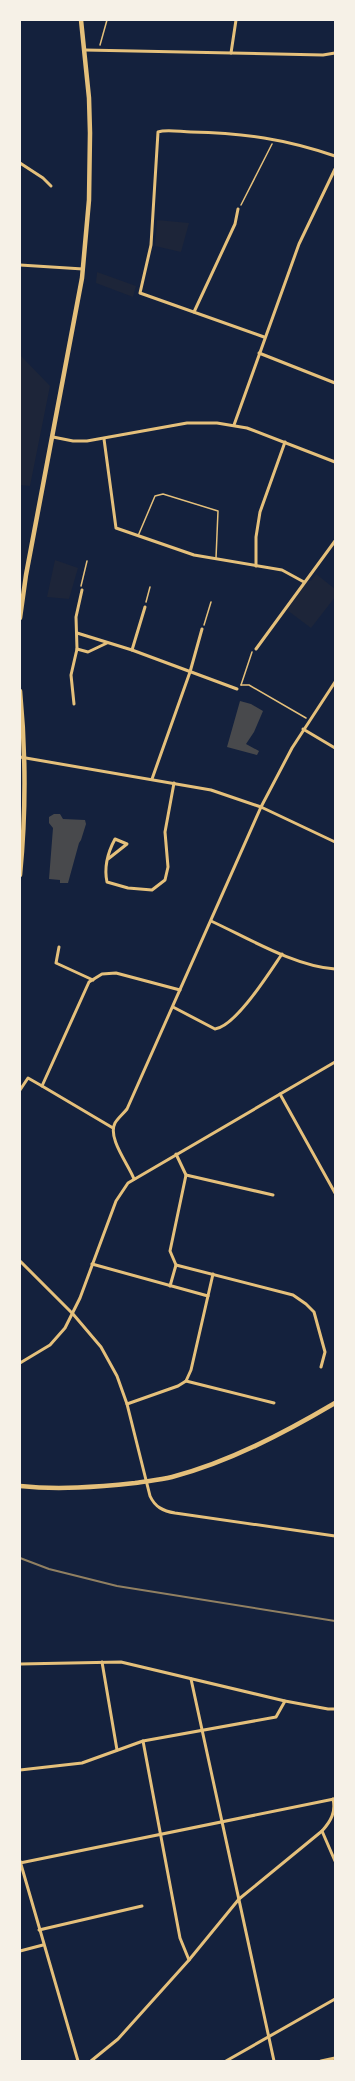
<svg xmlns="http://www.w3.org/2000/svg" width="355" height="2081" font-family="Montserrat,sans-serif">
  <rect width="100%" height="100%" fill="#14213d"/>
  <g fill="#1d2539">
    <path d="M157,220L189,223L181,252L155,246Z"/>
    <path d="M97,272L136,286L133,297L96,283Z"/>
    <path d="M20,355L50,386L30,486L20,485Z"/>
    <path d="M55,560L78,568L69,599L47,597Z"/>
    <path d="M316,574L335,589V597L311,628L287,610L306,582L312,580Z"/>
  </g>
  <g fill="#48494c">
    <path d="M240,701L251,704L263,711L254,732L246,744L259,751L257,755L227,747Z"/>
    <path d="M54,814H60L63,819L85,820L86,824L81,840L79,843L68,883H60V880L49,879L53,828L49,823V817Z"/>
  </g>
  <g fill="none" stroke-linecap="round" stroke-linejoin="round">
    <g stroke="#e5c07b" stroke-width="1.5">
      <path d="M100,45L107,20"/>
      <path d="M241,205L272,144"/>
      <path d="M81,586L87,561"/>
      <path d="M146,602L150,587"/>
      <path d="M204,625L211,602"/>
      <path d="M241,685H249L306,718"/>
      <path d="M241,685L252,652"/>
    </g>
    <path stroke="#e5c07b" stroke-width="1.5" d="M138,536L155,496L163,494L218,511L216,558"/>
    <g stroke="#e5c07b" stroke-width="3">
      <path d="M85,50L323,55L335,53"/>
      <path d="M231,53L236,20"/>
      <path d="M20,163L43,178L51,186"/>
      <path d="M20,265L83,269"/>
      <path d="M194,312L235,224L238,209"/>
      <path d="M264,337L140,293L151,245L158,132C167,129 181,132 191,132C244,133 285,139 335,156"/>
      <path d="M259,353L335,383"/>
      <path d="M234,425L299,244L335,169"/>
      <path d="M53,437L73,441H87L187,423H217L247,428L335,462"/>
      <path d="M104,439L116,528L194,555L282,570L304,582"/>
      <path d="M256,566V537L260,512L285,442"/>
      <path d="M77,633L132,650L237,689"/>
      <path d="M77,649L88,652L107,643"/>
      <path d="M256,649L335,541"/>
      <path d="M132,650L145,607"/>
      <path d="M74,704L71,675L77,649L76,617L82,590"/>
      <path d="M303,729L335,748"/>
      <path d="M20,757L211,790L261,807L335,842"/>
      <path d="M152,779L190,672L202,629"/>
      <path d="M108,859L127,844L115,839C108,852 104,868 107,882L128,888L152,890L165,880L168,867L165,832L174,783"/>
      <path d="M211,921C248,938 294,966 335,969"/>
      <path d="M59,947L56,963L93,980"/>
      <path d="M173,1007L215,1029C236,1026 269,973 282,954"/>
      <path d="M42,1086L113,1128"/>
      <path d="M20,1090L28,1078L42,1086L89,982L102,974L116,973L180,990"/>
      <path d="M280,1094L335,1193"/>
      <path d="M186,1175L273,1195"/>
      <path d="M134,1179C129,1165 107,1138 115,1123C118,1118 124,1113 127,1109L261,807L292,748L335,682"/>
      <path d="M20,1261L73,1314L101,1347L117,1376L127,1404L150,1496C155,1507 163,1511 175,1513L335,1536"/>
      <path d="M92,1264L208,1296"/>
      <path d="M176,1265L293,1295L306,1304L314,1312L325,1352L321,1367"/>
      <path d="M170,1286L176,1265L170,1251L186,1175L176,1154"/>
      <path d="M20,1363L50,1345L65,1328L80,1298L116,1201L128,1183L335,1062"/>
      <path d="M186,1381L274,1403"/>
      <path d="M127,1404L178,1386L186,1381L191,1370L213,1274"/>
      <path d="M102,1662L117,1750"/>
      <path d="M20,1664L121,1662L285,1701L328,1709H335"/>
      <path d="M191,1679L274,2061"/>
      <path d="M143,1741L180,1938L189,1960"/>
      <path d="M20,1770L82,1763L143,1741L276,1717L285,1701"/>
      <path d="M322,1831L335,1861"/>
      <path d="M20,1861L78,2061"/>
      <path d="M20,1863L334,1799"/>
      <path d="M39,1930L142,1906"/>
      <path d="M20,1951L43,1945"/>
      <path d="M91,2061L118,2039L189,1960L239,1899L322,1831C331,1821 336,1812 333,1799"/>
      <path d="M226,2061L335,1999"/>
      <path d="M321,2061L335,2058"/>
    </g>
    <g stroke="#e5c07b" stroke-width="4.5">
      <path d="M20,618L26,575L82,278L89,200L90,133L89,98L81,20"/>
      <path d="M20,691C26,753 26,814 20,875"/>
      <path d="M20,1486C59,1490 97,1487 135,1483C147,1481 160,1480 172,1477C229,1462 284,1433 335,1403"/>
    </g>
    <path stroke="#918062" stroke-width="2" d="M20,1558L49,1569L117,1586L335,1621"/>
  </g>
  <rect width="355" height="2081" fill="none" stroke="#f6f1e7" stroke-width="42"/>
</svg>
